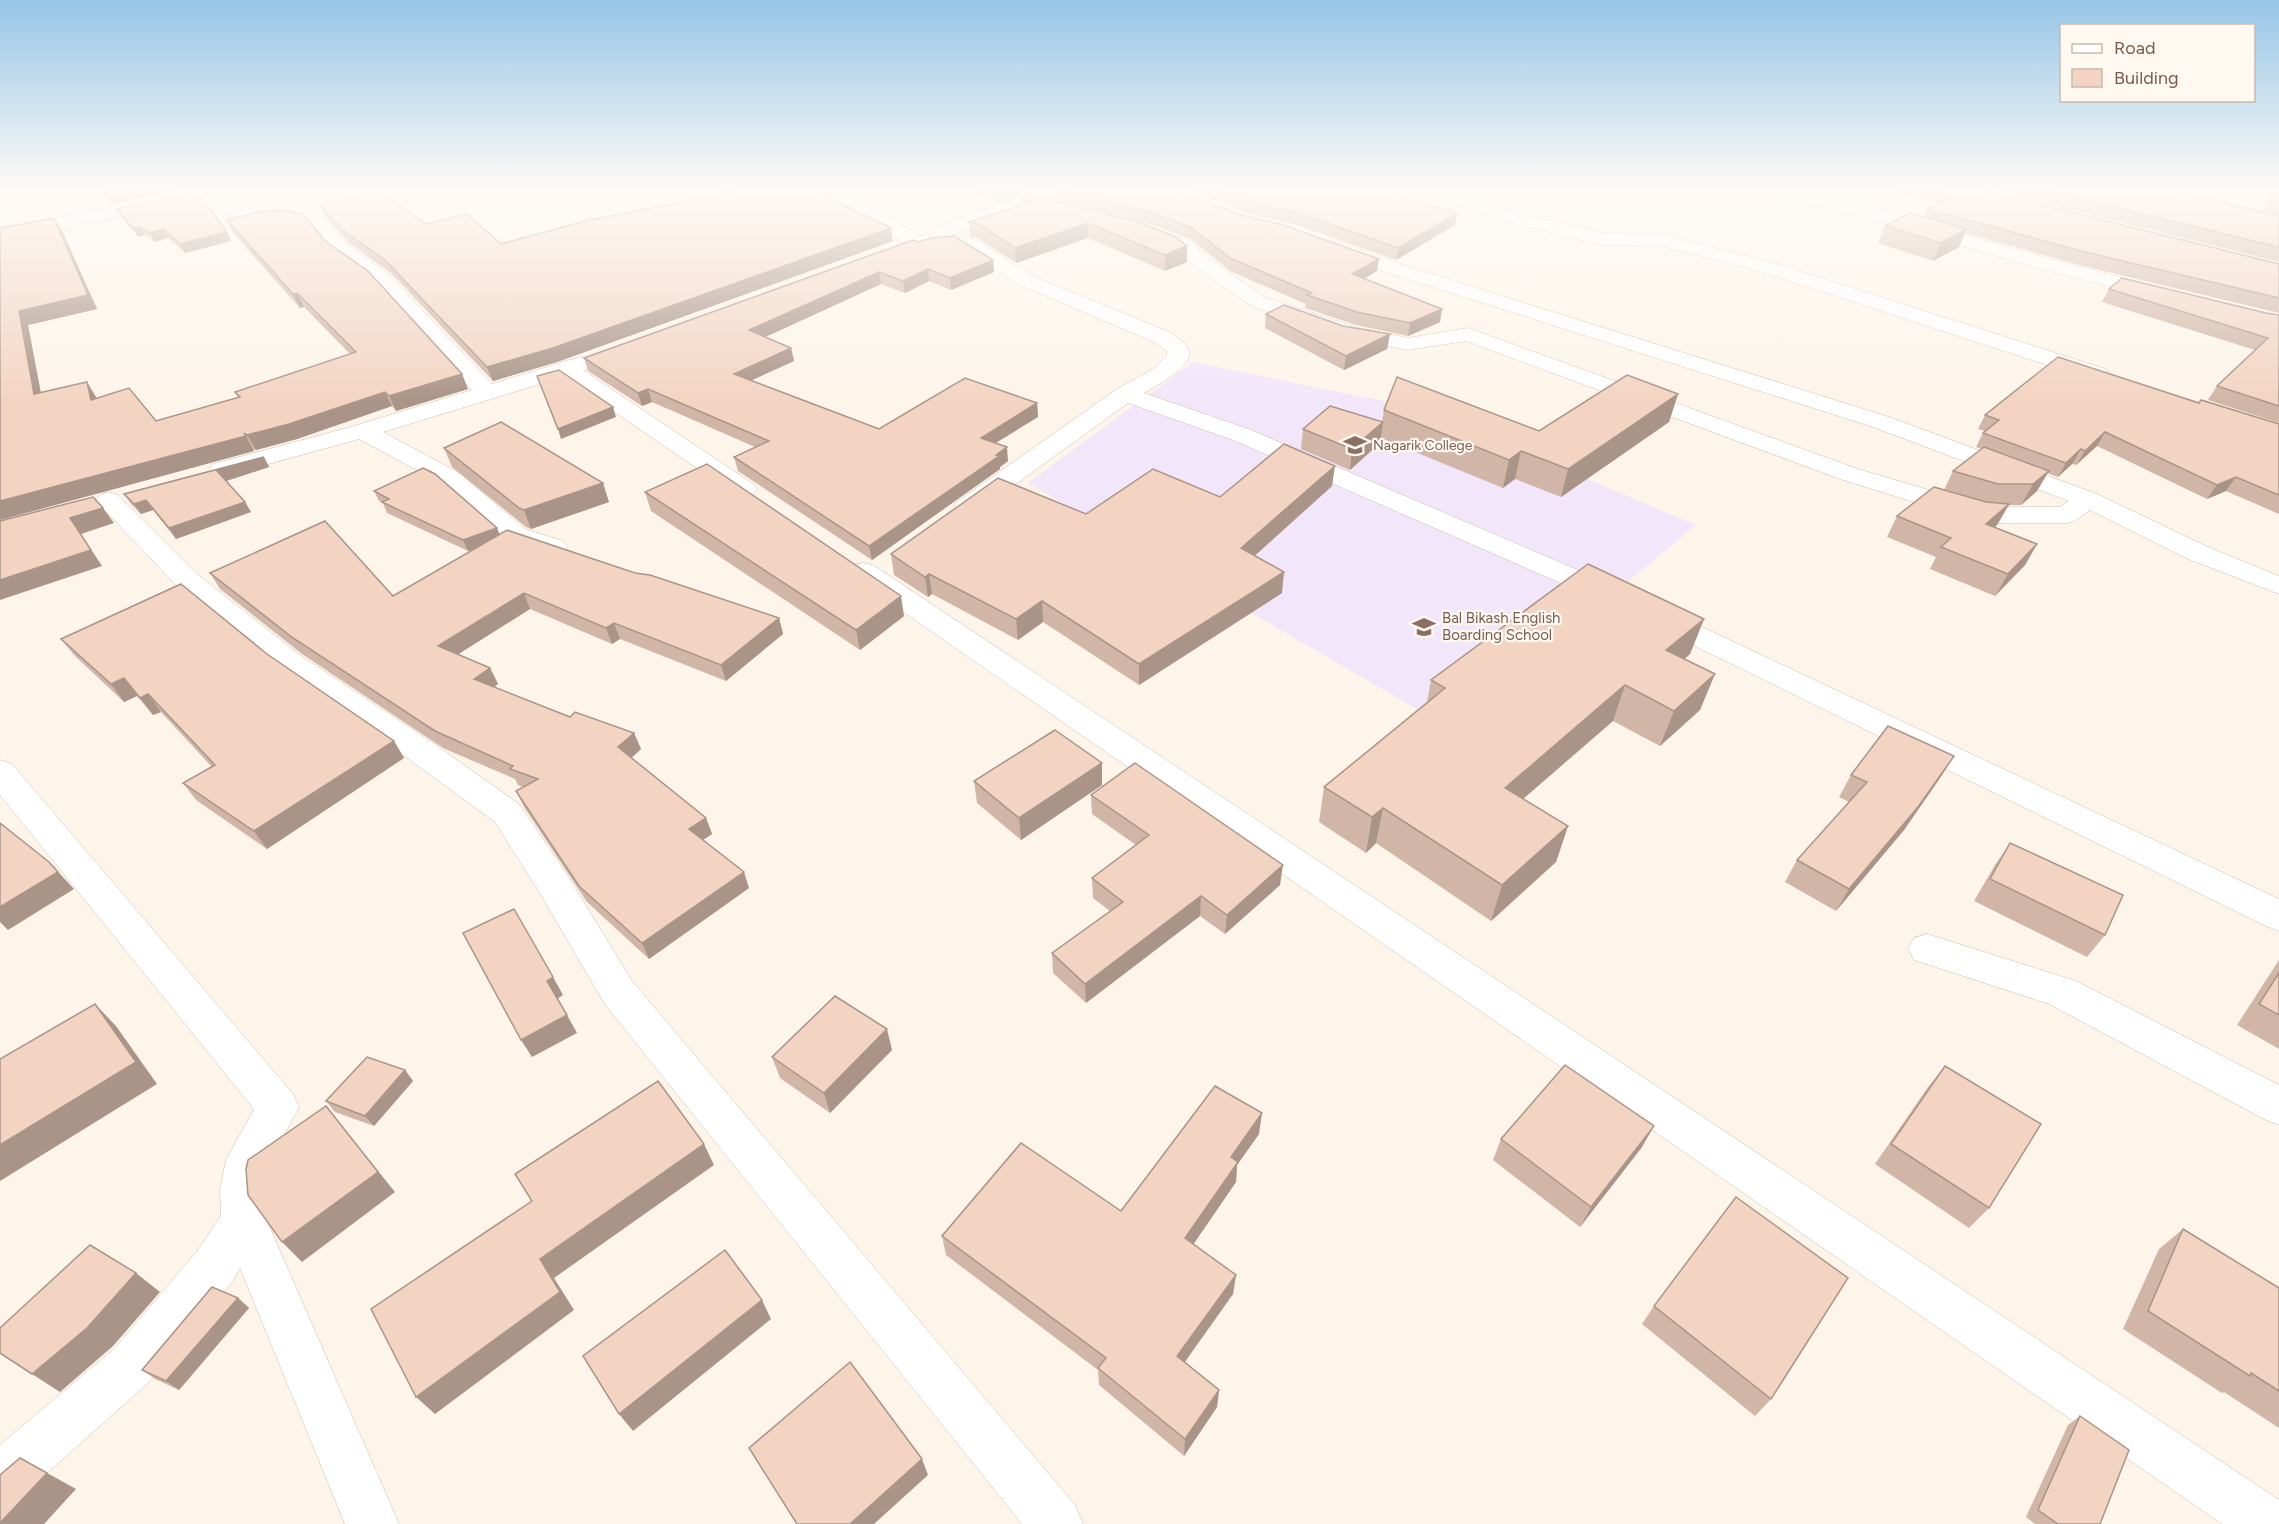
<svg xmlns="http://www.w3.org/2000/svg" width="2279" height="1524" font-family="Figtree,sans-serif">
  <rect width="100%" height="100%" fill="#fdf5ea"/>
  <path fill="#f2e6fa" d="M1193,362L1421,409L1696,525L1451,729L1028,483Z"/>
  <g fill="none" stroke-linecap="round" stroke-linejoin="round">
    <g stroke="#d0bdaf" stroke-width="1">
      <g id="street">
        <path d="M823,189H844L919,236L935,235L933,232L935,228L1040,189H1063C1052,203 973,227 952,235L978,241L1030,275L1172,333C1177,338 1187,343 1189,351C1193,367 1156,386 1144,393L1251,430L1622,589L1626,595L1622,601L1612,604L1602,601L1233,440L1128,403L976,513L967,515L958,513L954,507L958,501L1117,389L1153,369L1167,355V351L1156,343L1016,283L964,249L956,246H908Z"/>
        <path d="M1416,189H1443L1521,214L1602,233L1661,234L1777,264L2106,369L2109,374L2106,379L2098,381L2090,379L1763,272L1661,246L1602,245L1509,222L1419,193Z"/>
        <path d="M1755,189C1829,189 1902,216 1972,237C2037,256 2101,273 2166,289L2169,293L2166,297L2159,299L2041,269L1865,217L1758,193Z"/>
        <path d="M191,190L218,194L233,204L265,213L288,211L323,218L346,244L389,275L492,384L573,359L581,357L589,359L592,364L589,369L583,370L753,484L757,489L753,494L744,497L735,494L563,377L383,432L459,473L525,529L563,541L567,547L563,553L553,555L507,541L441,483L359,439L222,477L213,474L209,469L213,464L354,426L472,390L375,283L332,252L311,226L288,221L265,223L221,212L207,203L191,200L0,242V230Z"/>
        <path d="M1148,226L1191,242L1212,261L1264,297L1355,327L1408,338L1468,328L1858,469L1986,507H2060L2069,501L1873,427L1392,274L1330,252L1327,248L1330,244H1344L1406,266L1889,417L2097,494L2208,547L2279,576V594L2188,559L2090,510L2075,521L2066,523H1984L1975,521L1840,479L1466,341L1408,350L1342,338L1250,305L1198,269L1177,250L1141,236L1139,232L1141,228Z"/>
        <path d="M109,492L118,495L197,574L301,656L430,741L519,804L566,873L632,981L1075,1505L1083,1524H1022L604,1003L540,893L495,822L406,757L279,670L177,586L100,505L96,500L100,495Z"/>
        <path d="M863,563L873,565L2279,1500V1524H2222L853,577L849,571L853,565Z"/>
        <path d="M1656,607L1666,610L2279,899V931L2266,926L1646,622L1641,616L1646,610Z"/>
        <path d="M0,760L12,764L293,1094L299,1107L269,1164L264,1189L267,1221L399,1524H345L240,1268L232,1282L149,1382L19,1498L0,1505V1445L115,1348L198,1250L221,1216L220,1189L226,1160L254,1109L0,795Z"/>
        <path d="M1927,934L2076,981L2279,1085V1125L2264,1119L2049,1004L1914,960L1908,949L1914,938Z"/>
      </g>
    </g>
    <use href="#street" fill="#fff" fill-rule="evenodd"/>
  </g>
  <g fill="#d1b6a7">
    <path d="M98,189H187L111,204Z"/>
    <path d="M716,189H809L893,241L557,362L493,381L391,273L348,242L325,217L320,205L426,224L501,244L724,194Z"/>
    <path d="M964,189H1035L999,202Z"/>
    <path d="M1054,189H1170L1377,271L1364,279L1440,322L1408,336L1356,325L1305,308L1306,304L1230,271L1192,240L1153,225L1054,199Z"/>
    <path d="M1184,189H1391L1401,191V196L1457,213L1455,225L1396,260L1294,224L1257,216Z"/>
    <path d="M1885,189H1978L2279,264V313L2079,265L1965,233L1959,247L1933,261L1878,243L1885,226L1923,217L1927,209L1937,204Z"/>
    <path d="M1988,189H2165L2279,215V262Z"/>
    <path d="M2273,189H2279V215L2264,211L2267,200Z"/>
    <path d="M1022,197L1187,246V262L1165,271L1088,238L1016,263L979,239L970,237L969,222L1022,205Z"/>
    <path d="M117,209L231,241L185,253L168,238L155,242L145,235L138,237L122,218Z"/>
    <path d="M54,218L62,231L97,309L28,325L40,393L96,397V398L156,421L238,397L235,392L350,354L304,307L300,308L233,233L227,220L325,241L462,374L468,389L396,411L392,406L297,439L256,450L253,449L254,451L0,520V228Z"/>
    <path d="M918,242L993,260L994,272L951,290L929,281L905,293L881,284L765,337L791,348L794,361L751,380L879,429L1037,403L1038,417L996,443L1008,461L1000,467V469L872,560L738,471L734,457L755,447L652,402L642,406L588,371L584,358Z"/>
    <path d="M2109,289L2279,315V423L2208,400L2217,386L2255,350L2102,302Z"/>
    <path d="M1266,314L1343,326L1390,334L1387,349L1344,370L1265,328Z"/>
    <path d="M1678,394L1669,422L1561,497L1515,479L1503,488L1381,438L1380,443L1350,470L1301,449L1303,429L1382,422L1384,410L1539,431Z"/>
    <path d="M2199,403L2279,424V514L2226,491L2207,499L2097,446L2076,465L2072,464L2058,477L2047,473L2037,491L2021,505H2009L1997,525L1995,527L2037,544L2025,565L1995,596L1930,569L1936,557L1887,537L1897,516L1944,490L1953,471L1982,449L1976,447L1983,433L1985,431L1978,429L1985,415Z"/>
    <path d="M444,448L609,502L531,529L526,527L452,467Z"/>
    <path d="M264,457L269,467L226,481L245,502L251,512L176,539L153,510L141,514L131,504L124,494Z"/>
    <path d="M1332,486L1254,556L1282,593L1139,685L1043,622L1018,640L932,594L928,597L894,575L891,554L1086,514L1220,497Z"/>
    <path d="M374,491L497,528L500,535L635,573L779,618L783,634L726,681L620,639L612,644L530,609L458,654L490,668L498,684L494,687L570,717L634,733L641,749L631,758L706,818L712,834L703,840L749,888L649,959L587,902L524,807L516,791L523,787L518,785L515,779L443,748L302,654L220,589L210,573L393,596L477,548L468,551L387,513L383,503L379,501Z"/>
    <path d="M645,492L904,616L860,650L651,511Z"/>
    <path d="M1704,619L1690,654L1684,659L1700,710L1660,746L1613,721L1523,799L1568,826L1556,862L1491,921L1376,843L1366,853L1319,822L1324,787L1427,702L1431,680Z"/>
    <path d="M61,639L267,654L394,741L404,758L267,849L196,800L183,783L212,767L161,712L153,715L137,696L124,702L75,656Z"/>
    <path d="M1954,756L1940,778L1904,830L1836,911L1785,882L1797,860L1849,802L1839,797L1851,775Z"/>
    <path d="M1102,763V785L1021,840L977,803L974,781Z"/>
    <path d="M1091,795L1280,885L1225,934L1200,916L1086,1003L1053,973L1052,953L1110,911L1093,898L1092,878L1136,845L1092,814Z"/>
    <path d="M2010,843L2105,935L2087,957L1974,901L1995,865Z"/>
    <path d="M2279,960V1049L2237,1025Z"/>
    <path d="M892,1050L830,1113L780,1078L772,1057Z"/>
    <path d="M1945,1066L1989,1208L1969,1228L1875,1164L1928,1087Z"/>
    <path d="M405,1070L413,1081L374,1126L335,1112L326,1101Z"/>
    <path d="M1259,1134L1237,1165L1236,1182L1193,1244L1236,1275L1233,1294L1185,1362L1219,1390L1217,1407L1184,1456L1099,1385L1098,1370L946,1255L942,1236L1121,1211Z"/>
    <path d="M1501,1139L1642,1147L1580,1227L1493,1160Z"/>
    <path d="M2183,1229L2279,1288V1428L2224,1392L2222,1393L2123,1329L2159,1249Z"/>
    <path d="M238,1298L249,1308L179,1390L155,1379L142,1370Z"/>
    <path d="M1654,1306L1771,1399L1755,1416L1642,1324Z"/>
    <path d="M2080,1416L2100,1524H2035L2026,1517L2068,1425Z"/>
  </g>
  <g fill="#aa9488">
    <path d="M106,189H187L111,204L103,190Z"/>
    <path d="M1002,189H1035L999,202L998,191Z"/>
    <path d="M1457,213L1455,225L1396,260L1398,248Z"/>
    <path d="M54,218L62,231L97,309L28,325L44,409L34,394L19,311Z"/>
    <path d="M1088,223V238L1016,263L1015,248Z"/>
    <path d="M140,227L145,235L138,237L133,228Z"/>
    <path d="M891,228L893,241L557,362L493,381L487,367Z"/>
    <path d="M164,229L168,238L155,242L150,233Z"/>
    <path d="M1967,229L1959,247L1933,261L1941,243Z"/>
    <path d="M227,232L231,241L185,253L180,244Z"/>
    <path d="M1187,246V262L1165,271V255Z"/>
    <path d="M1379,259L1377,271L1351,287L1352,274Z"/>
    <path d="M993,260L994,272L951,290L950,278Z"/>
    <path d="M928,269L929,281L905,293L903,281Z"/>
    <path d="M879,272L881,284L752,343L749,330Z"/>
    <path d="M297,293L304,307L300,308L293,294Z"/>
    <path d="M1442,309L1440,322L1408,336L1410,323Z"/>
    <path d="M1390,334L1387,349L1344,370L1346,356Z"/>
    <path d="M791,348L794,361L737,387L734,374Z"/>
    <path d="M462,374L468,389L396,411L389,396Z"/>
    <path d="M87,382L96,397L100,414L91,400Z"/>
    <path d="M648,389L652,402L642,406L638,393Z"/>
    <path d="M385,392L392,406L297,439L256,450L247,435Z"/>
    <path d="M1678,394L1669,422L1561,497L1568,469Z"/>
    <path d="M1037,403L1038,417L982,451L981,438Z"/>
    <path d="M613,407L616,417L561,439L558,429Z"/>
    <path d="M1383,422L1380,443L1350,470L1352,449Z"/>
    <path d="M2105,432L2097,446L2076,465L2085,451Z"/>
    <path d="M246,436L254,451L0,520V501Z"/>
    <path d="M1007,447L1008,461L1000,467V469L872,560L869,546Z"/>
    <path d="M2081,449L2072,464L2058,477L2066,463Z"/>
    <path d="M1521,451L1515,479L1503,488L1509,460Z"/>
    <path d="M264,457L269,467L223,482L217,471Z"/>
    <path d="M1335,466L1332,486L1240,569L1241,548Z"/>
    <path d="M2049,471L2037,491L2021,505L2033,484Z"/>
    <path d="M2236,477L2226,491L2207,499L2217,485Z"/>
    <path d="M603,483L609,502L531,529L524,510Z"/>
    <path d="M146,500L153,510L141,514L134,504Z"/>
    <path d="M245,502L251,512L176,539L169,528Z"/>
    <path d="M2009,504L1997,525L1975,545L1986,524Z"/>
    <path d="M103,508L114,523L81,534L102,566L0,600V580L70,518Z"/>
    <path d="M497,528L501,539L468,551L463,540Z"/>
    <path d="M2037,544L2025,565L1995,596L2008,574Z"/>
    <path d="M1284,572L1282,593L1139,685V664Z"/>
    <path d="M929,574L932,594L928,597L925,577Z"/>
    <path d="M524,593L530,609L446,662L438,646Z"/>
    <path d="M901,596L904,616L860,650L856,630Z"/>
    <path d="M1042,601L1043,622L1018,640L1016,619Z"/>
    <path d="M779,618L783,634L726,681L721,665Z"/>
    <path d="M1704,619L1690,654L1653,686L1666,650Z"/>
    <path d="M614,623L620,639L612,644L606,628Z"/>
    <path d="M490,668L498,684L482,696L474,679Z"/>
    <path d="M1715,674L1700,710L1660,746L1674,711Z"/>
    <path d="M124,678L137,696L124,702L111,684Z"/>
    <path d="M1625,685L1613,721L1495,823L1505,788Z"/>
    <path d="M148,694L161,712L153,715L140,698Z"/>
    <path d="M634,733L641,749L625,764L618,747Z"/>
    <path d="M394,741L404,758L267,849L254,831Z"/>
    <path d="M1954,756L1940,778L1904,830L1836,911L1849,889Z"/>
    <path d="M1102,763V785L1021,840L1019,818Z"/>
    <path d="M1383,808L1376,843L1366,853L1372,817Z"/>
    <path d="M706,818L712,834L695,845L689,829Z"/>
    <path d="M1568,826L1556,862L1491,921L1502,885Z"/>
    <path d="M49,862L74,889L8,930L0,922V907Z"/>
    <path d="M1283,865L1280,885L1225,934L1227,915Z"/>
    <path d="M744,872L749,888L649,959L642,943Z"/>
    <path d="M1201,896L1200,916L1086,1003L1085,984Z"/>
    <path d="M553,977L563,995L557,999L547,981Z"/>
    <path d="M95,1004L116,1026L157,1084L0,1181V1145Z"/>
    <path d="M567,1015L577,1033L532,1057L521,1040Z"/>
    <path d="M887,1029L892,1050L830,1113L824,1093Z"/>
    <path d="M405,1070L413,1081L374,1126L365,1116Z"/>
    <path d="M326,1106L395,1192L302,1262L282,1242Z"/>
    <path d="M1262,1113L1259,1134L1237,1165L1236,1182L1184,1258L1185,1238L1231,1157Z"/>
    <path d="M1654,1126L1642,1147L1580,1227L1591,1207Z"/>
    <path d="M704,1144L714,1165L554,1278L574,1310L435,1414L416,1397L540,1259Z"/>
    <path d="M136,1273L160,1292L113,1346L60,1392L32,1374Z"/>
    <path d="M1236,1275L1233,1294L1176,1374L1177,1356Z"/>
    <path d="M238,1298L249,1308L179,1390L166,1381Z"/>
    <path d="M762,1300L771,1319L633,1431L619,1414Z"/>
    <path d="M1219,1390L1217,1407L1184,1456L1185,1439Z"/>
    <path d="M20,1458L76,1489L44,1524H0Z"/>
    <path d="M922,1459L928,1475L874,1524H850Z"/>
  </g>
  <g fill="#f3d4c2" stroke="#aa9488" stroke-width="1.5">
    <path d="M732,189H809L891,228L553,348L487,367L385,260L342,230L320,205L378,190L426,224L467,214L501,244L589,220L736,192Z"/>
    <path d="M1061,189H1170L1245,216L1280,224L1379,259L1352,274L1442,309L1410,323L1357,312L1307,295L1312,293L1230,258L1192,228L1153,213Z"/>
    <path d="M1216,189H1391L1401,191L1396,195L1457,213L1398,248L1295,212L1257,204Z"/>
    <path d="M1930,189H1978L2279,264V298L2085,252L1927,209L1953,196Z"/>
    <path d="M2041,189H2165L2279,216V247Z"/>
    <path d="M2274,189H2279V201L2271,199Z"/>
    <path d="M187,194L200,196L227,232L180,244L164,229L150,233L140,227L133,228L117,209Z"/>
    <path d="M1030,194L1137,222L1176,237L1187,246L1165,255L1088,223L1015,248L978,224L969,222L1034,201L1022,197Z"/>
    <path d="M282,210L304,215L325,241L368,271L462,374L389,396L385,392L289,424L247,435L244,433L246,436L0,501V228L54,218L88,295L19,311L34,394L87,382L91,400L129,388L156,421L240,397L235,392L356,352L297,293L293,294L227,220L258,212Z"/>
    <path d="M1910,213L1967,229L1941,243L1885,226Z"/>
    <path d="M954,236L993,260L950,278L928,269L903,281L879,272L749,330L791,348L734,374L879,429L965,378L1037,403L981,438L1007,447L996,455L999,456L869,546L734,457L769,441L648,389L638,393L584,358L913,240L918,242L931,238Z"/>
    <path d="M2122,278L2266,313L2279,315V406L2217,386L2268,338L2109,289Z"/>
    <path d="M1284,305L1343,326L1390,334L1346,356L1266,314Z"/>
    <path d="M2058,357L2199,403L2201,400L2279,424V495L2236,477L2217,485L2105,432L2085,451L2081,449L2066,463L1983,433L1999,420L1985,415Z"/>
    <path d="M559,370L613,407L558,429L537,376Z"/>
    <path d="M1627,375L1678,394L1568,469L1521,451L1509,460L1384,410L1397,377L1539,431Z"/>
    <path d="M1330,406L1383,422L1352,449L1303,429Z"/>
    <path d="M501,422L603,483L524,510L519,508L444,448Z"/>
    <path d="M1284,444L1335,466L1241,548L1284,572L1139,664L1042,601L1016,619L929,574L925,577L891,554L998,478L1086,514L1153,469L1220,497Z"/>
    <path d="M1984,447L2049,471L2033,484H1998L1953,471Z"/>
    <path d="M264,457L217,471L245,502L169,528L146,500L134,504L124,494Z"/>
    <path d="M707,464L901,596L856,630L645,492Z"/>
    <path d="M423,468L435,474L497,528L463,540L382,502L389,499L374,491Z"/>
    <path d="M1934,487L1986,502L2009,504L1986,524L2037,544L2008,574L1941,547L1951,538L1897,516Z"/>
    <path d="M93,497L103,508L70,518L91,550L0,580V521Z"/>
    <path d="M325,521L393,596L507,530L635,573L650,575L779,618L721,665L614,623L606,628L524,593L438,646L490,668L474,679L570,717L575,712L634,733L618,747L706,818L689,829L744,872L642,943L579,886L516,791L538,779L510,769L513,766L435,731L293,638L210,573Z"/>
    <path d="M1588,564L1704,619L1666,650L1715,674L1674,711L1625,685L1505,788L1568,826L1502,885L1383,808L1372,817L1324,787L1445,688L1431,680Z"/>
    <path d="M181,584L267,654L394,741L254,831L183,783L215,765L148,694L140,698L124,678L111,684L61,639Z"/>
    <path d="M1888,726L1954,756L1918,807L1849,889L1797,860L1867,782L1851,775Z"/>
    <path d="M1055,730L1102,763L1019,818L974,781Z"/>
    <path d="M1135,763L1283,865L1227,915L1201,896L1085,984L1052,953L1123,902L1092,878L1149,835L1091,795Z"/>
    <path d="M0,823L49,862L58,872L0,907Z"/>
    <path d="M2010,843L2123,895L2105,935L1990,879Z"/>
    <path d="M514,909L553,977L547,981L567,1015L521,1040L463,933Z"/>
    <path d="M2279,973V1015L2259,1004Z"/>
    <path d="M835,996L887,1029L824,1093L772,1057Z"/>
    <path d="M95,1004L136,1062L0,1145V1059Z"/>
    <path d="M367,1057L405,1070L365,1116L326,1101Z"/>
    <path d="M1565,1065L1654,1126L1591,1207L1501,1139Z"/>
    <path d="M1945,1066L2041,1124L1989,1208L1891,1144Z"/>
    <path d="M658,1081L704,1144L540,1259L560,1292L416,1397L371,1309L532,1201L515,1174Z"/>
    <path d="M1215,1086L1262,1113L1231,1157L1238,1162L1185,1238L1236,1275L1177,1356L1219,1390L1185,1439L1098,1368L1106,1358L942,1236L1021,1143L1121,1211Z"/>
    <path d="M326,1106L378,1172L282,1242L248,1195L246,1169L248,1160Z"/>
    <path d="M1736,1197L1848,1278L1771,1399L1654,1306Z"/>
    <path d="M2183,1229L2279,1288V1391L2251,1373L2250,1376L2148,1311Z"/>
    <path d="M90,1245L136,1273L87,1328L32,1374L0,1353V1328Z"/>
    <path d="M725,1250L762,1300L619,1414L583,1356Z"/>
    <path d="M212,1287L238,1298L166,1381L142,1370Z"/>
    <path d="M850,1362L922,1459L850,1524H797L749,1448Z"/>
    <path d="M2080,1416L2129,1450L2100,1524H2058L2038,1510Z"/>
    <path d="M20,1458L47,1473L0,1523V1475Z"/>
  </g>
  <linearGradient id="sky" x2="0" y2="1"><stop stop-color="#97c6e8"/><stop offset="0.47" stop-color="#fefaf6"/><stop offset="1" stop-color="#fefaf6" stop-opacity="0"/></linearGradient>
  <rect width="2279" height="402" fill="url(#sky)"/>
  <defs>
    <g id="university-bare" transform="scale(1.8)"><path d="M0-5L7-2L0 1L-7-2ZM-4 1L0 2.5L4 1V4Q0 6-4 4Z" fill="#8d6e63" stroke="#fff9f1" stroke-width="2.5" paint-order="stroke"/></g>
    <g id="school-bare" transform="scale(1.8)"><path d="M0-5L7-2L0 1L-7-2ZM-4 1L0 2.5L4 1V4Q0 6-4 4Z" fill="#8d6e63" stroke="#fff9f1" stroke-width="2.5" paint-order="stroke"/></g>
  </defs>
  <g fill-rule="evenodd">
    <use href="#university-bare" x="1355" y="445"/>
    <use href="#school-bare" x="1424" y="627"/>
  </g>
  <g text-anchor="middle" stroke-width="4.5" stroke-linejoin="round" paint-order="stroke">
    <g font-size="14" fill="#785e54" stroke="#fff9f1" text-anchor="start">
      <text x="1373" y="450">Nagarik College</text>
    </g>
    <g font-size="15" fill="#785e54" stroke="#fff9f1" text-anchor="start">
      <text x="1442" y="623">Bal Bikash English<tspan x="1442" dy="17">Boarding School</tspan></text>
    </g>
  </g>
  <rect x="2060" y="24" width="195" height="78" fill="#fff9f1" stroke="#c9baaf" stroke-width="1.5"/>
  <rect x="2072" y="44" width="30" height="9" fill="#ffffff" stroke="#c9baaf" stroke-width="1.5"/>
  <text x="2114" y="54" font-size="18" fill="#795b4c">Road</text>
  <rect x="2072" y="69" width="30" height="18" fill="#f3d4c2" stroke="#c9baaf" stroke-width="1.5"/>
  <text x="2114" y="84" font-size="18" fill="#795b4c">Building</text>
</svg>
